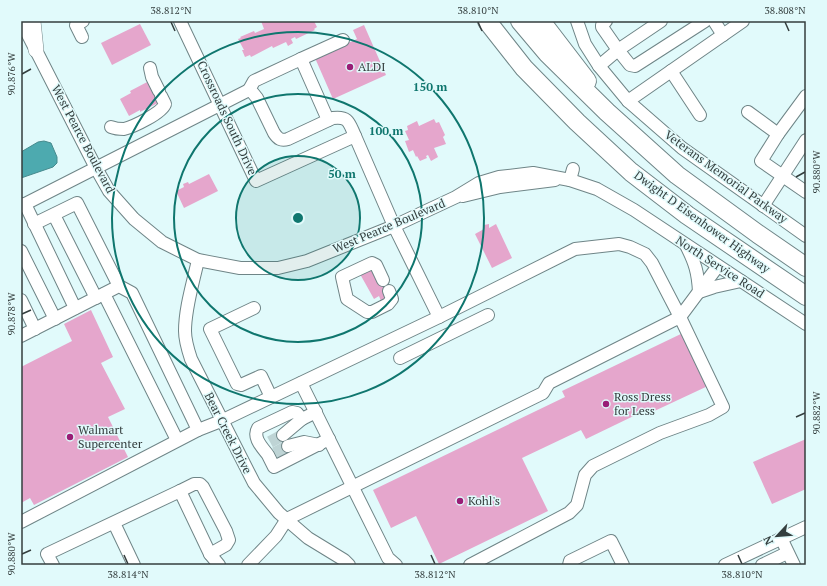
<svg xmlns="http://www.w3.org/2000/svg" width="827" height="586" font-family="'PT Serif',serif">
  <rect width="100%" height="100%" fill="#e1fafb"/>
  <path fill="#4daaaf" stroke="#468a8d" d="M44,141L51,143L57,157V163L53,167L21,178V152L38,142Z"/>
  <g fill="#e5a6cc">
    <path d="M261,21H314L317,27L314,29L315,30L296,39L295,37L291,39L293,43L288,46L286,42L273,48L272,46L251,57L250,55L245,57L242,50H244L238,39L241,38L240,37L254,31L255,33L264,29Z"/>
    <path d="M140,24L151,45L112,65L101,43Z"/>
    <path d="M364,25L386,75L333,99L315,58L357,39L353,30Z"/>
    <path d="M151,80L162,101L140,112V110L129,116L120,99L131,93L130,91Z"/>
    <path d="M434,119L436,123L439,122L445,135L443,137L446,144L434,148L438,157L431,161L428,155L426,156L427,158L420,161L417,156L416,157L413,150L409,152L405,141L409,140L405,131L408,130L407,126L417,121L419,126Z"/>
    <path d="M209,174L218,191L184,208L176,191L184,187L183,184L188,182L189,184Z"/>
    <path d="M489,224V228L496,224L512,258L492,268L475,234L484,229V225Z"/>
    <path d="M373,268L384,285L389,297L381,301L379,296L374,299L360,274Z"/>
    <path d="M91,310L113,357L101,363L125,409L108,417L128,457L34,505L30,498L21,503V367L72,341L64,324Z"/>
    <path d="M685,332L710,385L648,414L646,410L586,439L581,430L522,458L548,511L439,564L416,516L391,528L373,490L565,397L562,391Z"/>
    <path d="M806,439V489L772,504L753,462Z"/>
  </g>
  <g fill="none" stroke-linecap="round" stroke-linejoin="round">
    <g stroke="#bed4d5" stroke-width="12" stroke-dasharray="12 6" stroke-linecap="butt">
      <path d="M270,442L283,435"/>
      <path d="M275,453L288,446"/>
    </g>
    <g stroke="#6f8587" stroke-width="14">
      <g id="minor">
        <path d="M21,21L96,168L109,191L134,219L162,242L198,260L240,268H278L307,261L394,226L456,197L479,183L499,177L533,173L570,180L597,189L634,210L806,324"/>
        <path d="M180,21L256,181L355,136L394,226L439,317"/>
        <path d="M577,21L585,44L599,66L628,101L682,148L806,236"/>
        <path d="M661,21L618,50L630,65L635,66L705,21"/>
        <path d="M714,21L723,35"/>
        <path d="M82,37L76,25L83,21"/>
        <path d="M301,59L343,40"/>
        <path d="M599,66L618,50L602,27V25L606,21"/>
        <path d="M150,68L152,77L159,91"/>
        <path d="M671,71L700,115"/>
        <path d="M249,90L254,81L301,59L328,120"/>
        <path d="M628,101L743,21"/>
        <path d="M748,112L778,134L761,161L806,192"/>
        <path d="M111,127C116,129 119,129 124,129C133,127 162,113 165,104L161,96"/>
        <path d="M778,134L806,96"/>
        <path d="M570,180L573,169"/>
        <path d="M463,196L500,187L555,180"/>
        <path d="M25,204L75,308"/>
        <path d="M21,205L25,204L249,90L253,93L257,98L274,133C278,139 281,141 288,139L333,118C349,116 349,123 355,136"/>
        <path d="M763,206L806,140"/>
        <path d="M54,215L96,298"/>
        <path d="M34,224L77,203L119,286"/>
        <path d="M686,245C695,263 698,272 699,292L714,287L741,281"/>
        <path d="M21,251L55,319"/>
        <path d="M198,260C193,283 185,308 185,331C185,341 188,350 191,359L254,483L279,513L308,538L344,560L349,565"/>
        <path d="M383,280L376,265L372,263L342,277L347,299L367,312H372L388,304L392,299L389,291"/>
        <path d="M104,294L177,440"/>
        <path d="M21,300L35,329"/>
        <path d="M254,308L210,329L237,384L241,385L261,376L271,397"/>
        <path d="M21,336L119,286L132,293L198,430L221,421L439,317L575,249L619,244L630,247L645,254L652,263L680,317L718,266"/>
        <path d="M400,358L488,315"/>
        <path d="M301,383L388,558L396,565"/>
        <path d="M316,412L302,419L297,413L292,412L258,428C252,438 263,448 268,455C270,459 272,463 274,467L329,439"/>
        <path d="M283,435L302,419"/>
        <path d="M288,446L304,442L319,445"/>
        <path d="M180,491L194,484H200L203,487L226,531L229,540L226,545L210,554"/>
        <path d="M21,522L198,430"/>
        <path d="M114,523L134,565"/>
        <path d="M781,538L794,565"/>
        <path d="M53,565L47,554L180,491L210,554L219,565"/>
        <path d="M248,565L276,536L287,519L543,393L549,383L680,317L723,407L709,415L660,433L593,466L585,475L577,505L569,513L470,565"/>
        <path d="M569,565L570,561L611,541L623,565"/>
        <path d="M725,565L806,527"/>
        <path d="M762,565L787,553"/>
      </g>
    </g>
    <g stroke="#6f8587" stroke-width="16">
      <path id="major" d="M33,21L36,50"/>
    </g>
    <g stroke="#6f8587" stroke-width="20">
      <g id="highway">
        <path d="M487,21L524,68L577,122L631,172L687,215L806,296"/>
        <path d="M520,21L547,53L607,112L677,175L758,234L806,267"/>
        <path d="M541,21L587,81"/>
      </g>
    </g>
    <use href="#minor" stroke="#fff" stroke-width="12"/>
    <use href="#major" stroke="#fff" stroke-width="15"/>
    <use href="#highway" stroke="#fff" stroke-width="18"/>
  </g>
  <path fill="none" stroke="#343e3e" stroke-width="1.5" d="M171,22L175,31M478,22L482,31M785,22L789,31M22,74L31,69M796,177L805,172M22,314L31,310M796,417L805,413M22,554L31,550M124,555L128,564M431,555L435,564M738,555L742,564"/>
  <circle cx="298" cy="218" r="62" fill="#0f766e" fill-opacity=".12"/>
  <g fill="none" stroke="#0f766e" stroke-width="2">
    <circle cx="298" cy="218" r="62"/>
    <circle cx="298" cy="218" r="124"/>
    <circle cx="298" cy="218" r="186"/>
  </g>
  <g fill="#991d76" stroke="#e1fafb" stroke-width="1.5">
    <circle cx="350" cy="67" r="4"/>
    <circle cx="606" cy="404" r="4"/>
    <circle cx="70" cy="437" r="4"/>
    <circle cx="460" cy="501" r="4"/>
  </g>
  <g text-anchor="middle" stroke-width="3" stroke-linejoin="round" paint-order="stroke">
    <g font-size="12" fill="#343e3e" stroke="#e1fafb" text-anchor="start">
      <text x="358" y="71">ALDI</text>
      <text x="614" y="401">Ross Dress<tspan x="614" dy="14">for Less</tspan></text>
      <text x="78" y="434">Walmart<tspan x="78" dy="14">Supercenter</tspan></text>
      <text x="468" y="505">Kohl's</text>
    </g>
    <g font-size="12" fill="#343e3e" stroke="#e1fafb">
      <text transform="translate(227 118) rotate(65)" y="4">Crossroads South Drive</text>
      <text transform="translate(83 139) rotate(62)" y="4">West Pearce Boulevard</text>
      <text transform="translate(726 177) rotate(36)" y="4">Veterans Memorial Parkway</text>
      <text transform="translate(702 222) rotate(36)" y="4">Dwight D Eisenhower Highway</text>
      <text transform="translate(389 226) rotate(-23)" y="4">West Pearce Boulevard</text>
      <text transform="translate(720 267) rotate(33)" y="4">North Service Road</text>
      <text transform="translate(228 433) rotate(63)" y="4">Bear Creek Drive</text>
    </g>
  </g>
  <circle cx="298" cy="218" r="6" fill="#0f766e" stroke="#e1fafb" stroke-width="2"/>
  <g font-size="12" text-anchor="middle" font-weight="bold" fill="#0f766e" stroke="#e1fafb" stroke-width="3" stroke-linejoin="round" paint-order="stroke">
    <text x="430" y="91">150 m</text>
    <text x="386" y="135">100 m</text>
    <text x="342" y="178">50 m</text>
  </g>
  <rect width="827" height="586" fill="none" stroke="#e1fafb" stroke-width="44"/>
  <g transform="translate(777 536) rotate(244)" stroke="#e1fafb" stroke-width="3" paint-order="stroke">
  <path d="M0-3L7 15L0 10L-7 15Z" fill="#343e3e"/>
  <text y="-6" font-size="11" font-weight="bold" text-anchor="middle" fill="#343e3e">N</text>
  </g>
  <rect x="22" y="22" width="783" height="542" fill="none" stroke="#343e3e" stroke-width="1.5"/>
  <g font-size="10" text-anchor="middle" fill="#343e3e">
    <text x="171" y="14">38.812°N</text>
    <text x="478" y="14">38.810°N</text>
    <text x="785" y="14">38.808°N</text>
    <text transform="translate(11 74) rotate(-90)" y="4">90.876°W</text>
    <text transform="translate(816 172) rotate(-90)" y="4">90.880°W</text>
    <text transform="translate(11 314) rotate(-90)" y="4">90.878°W</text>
    <text transform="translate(816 413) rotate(-90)" y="4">90.882°W</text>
    <text transform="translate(11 554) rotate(-90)" y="4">90.880°W</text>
    <text x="128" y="578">38.814°N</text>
    <text x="435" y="578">38.812°N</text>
    <text x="742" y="578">38.810°N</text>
  </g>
</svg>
